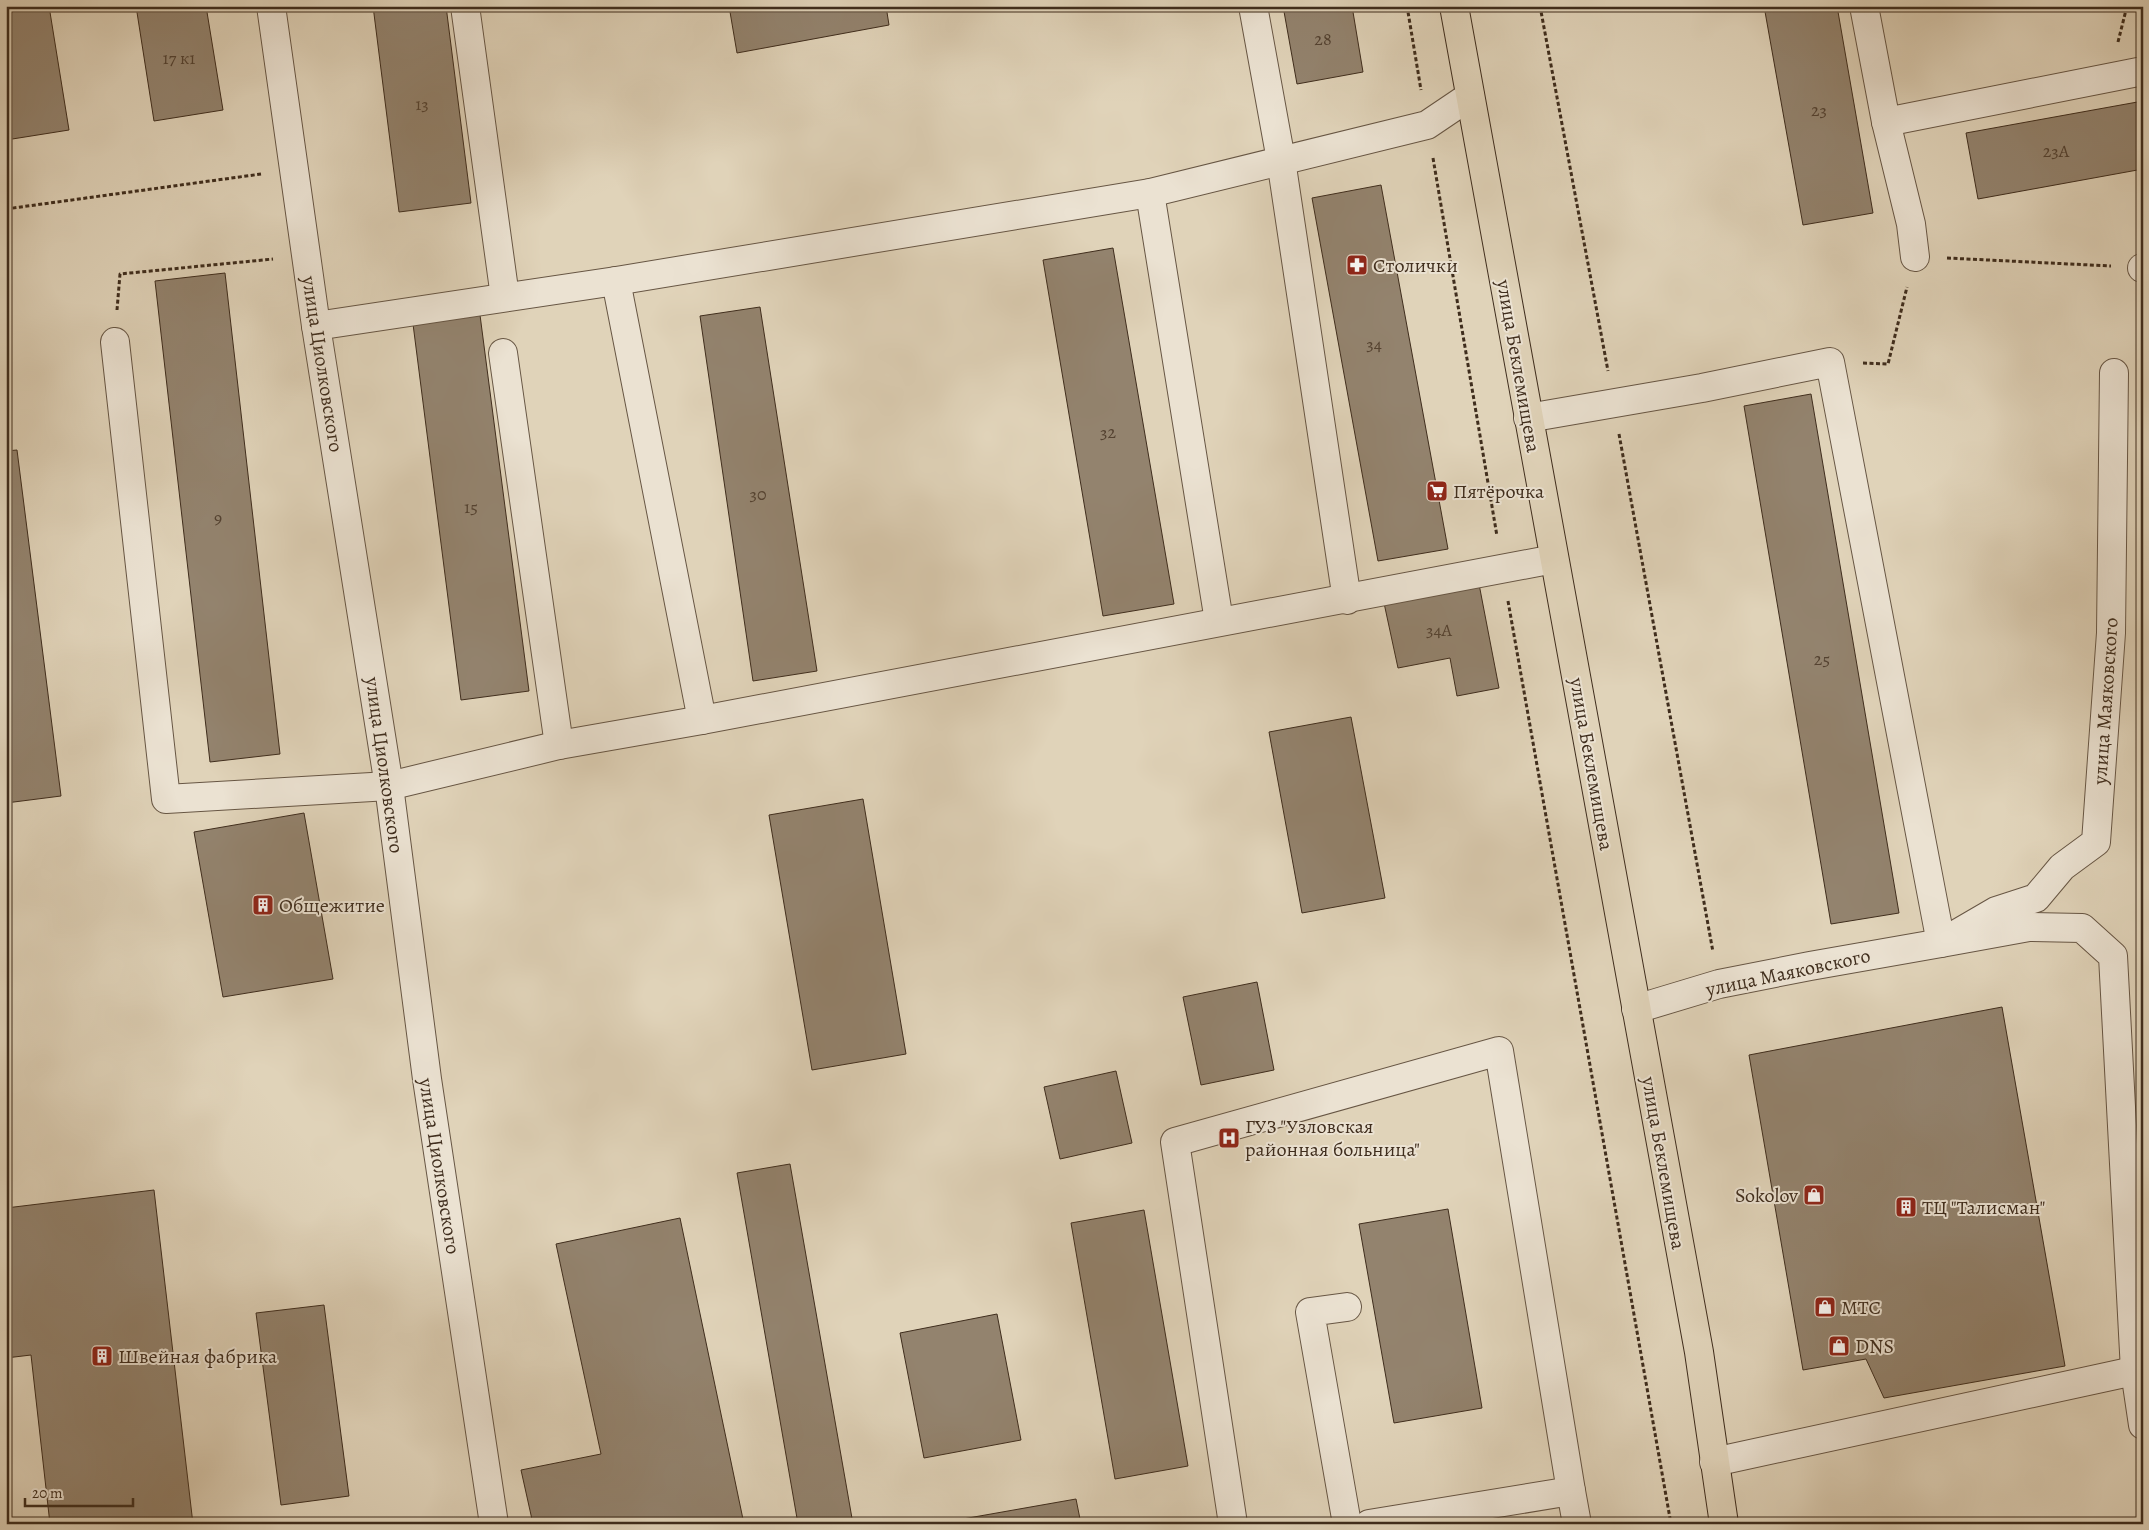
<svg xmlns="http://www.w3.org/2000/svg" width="2149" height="1530" font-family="Alegreya,serif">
  <rect width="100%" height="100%" fill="#e0d3b9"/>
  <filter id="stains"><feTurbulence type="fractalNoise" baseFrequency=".004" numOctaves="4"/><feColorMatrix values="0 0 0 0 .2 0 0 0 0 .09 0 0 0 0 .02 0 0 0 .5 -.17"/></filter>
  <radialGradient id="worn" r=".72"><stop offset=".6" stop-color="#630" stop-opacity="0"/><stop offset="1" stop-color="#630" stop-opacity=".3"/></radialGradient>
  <g fill="#93836e" stroke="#3f2d1d">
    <path d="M6,6H49L69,130L6,140Z"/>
    <path d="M136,6H206L223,110L154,121Z"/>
    <path d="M373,6H446L471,203L399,212Z"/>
    <path d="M729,6H886L889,25L737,53Z"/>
    <path d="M1283,6H1352L1363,72L1297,84Z"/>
    <path d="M1764,6H1837L1873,213L1803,225Z"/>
    <path d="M2143,101V169L1978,199L1966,133Z"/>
    <path d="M1381,185L1448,549L1378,561L1312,198Z"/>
    <path d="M1113,248L1174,604L1103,616L1043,260Z"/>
    <path d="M225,273L280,754L210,762L155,281Z"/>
    <path d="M760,307L817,671L753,681L700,316Z"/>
    <path d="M480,315L529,691L461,700L413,324Z"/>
    <path d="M1811,394L1899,913L1831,924L1744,406Z"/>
    <path d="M17,450L61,796L6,803V451Z"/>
    <path d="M1479,584L1499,688L1457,696L1450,658L1398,668L1384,603Z"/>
    <path d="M1351,717L1385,898L1302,913L1269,732Z"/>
    <path d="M863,799L906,1054L812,1070L769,815Z"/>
    <path d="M304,813L333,979L223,997L194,832Z"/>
    <path d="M1257,982L1274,1070L1201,1085L1183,997Z"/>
    <path d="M2002,1007L2065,1366L1884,1398L1866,1359L1803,1370L1749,1055Z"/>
    <path d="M1116,1071L1132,1143L1060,1159L1044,1087Z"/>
    <path d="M790,1164L853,1524H798L737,1173Z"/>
    <path d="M154,1190L193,1524H50L31,1355L6,1358V1208Z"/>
    <path d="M1448,1209L1482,1408L1394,1423L1359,1224Z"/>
    <path d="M1144,1210L1188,1466L1115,1479L1071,1223Z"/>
    <path d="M680,1218L744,1524H533L521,1470L601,1454L556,1244Z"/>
    <path d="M324,1305L349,1496L281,1505L256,1313Z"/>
    <path d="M997,1314L1021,1440L924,1458L900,1333Z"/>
    <path d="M1076,1499L1081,1524H957V1520Z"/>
  </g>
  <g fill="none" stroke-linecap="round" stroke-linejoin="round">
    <g stroke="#675644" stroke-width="30">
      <g id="minor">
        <path d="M271,6L316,326L389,786L427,1079L494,1524"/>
        <path d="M465,6L505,297"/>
        <path d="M1253,6L1281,160L1347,600"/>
        <path d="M1864,6L1886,122L1911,224L1915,257"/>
        <path d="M1886,122L2143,71"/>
        <path d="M1150,193L1219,621"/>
        <path d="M2142,268H2143"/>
        <path d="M616,281L702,720"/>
        <path d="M316,326L616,281L1150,193L1427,125L1470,96"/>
        <path d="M115,342L166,799L389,786L559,745L702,720L1554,559"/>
        <path d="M503,353L559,745"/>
        <path d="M1528,418L1702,388L1830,362L1941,943L2029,927L2082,928L2113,956L2135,1371L2143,1425"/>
        <path d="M1636,1009L1719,984L1810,966L1941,943L1996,911L2036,898L2062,867L2096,842L2111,633L2114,373"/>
        <path d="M1714,1462L2143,1369"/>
        <path d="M1233,1524L1175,1142L1499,1051L1571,1491"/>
        <path d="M1347,1524L1310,1312L1347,1307"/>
        <path d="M1369,1524L1571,1491L1577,1524"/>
      </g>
    </g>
    <g stroke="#3f2d1d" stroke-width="30">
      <path id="major" d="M1454,6L1699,1352L1724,1524"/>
    </g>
    <g stroke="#3f2d1d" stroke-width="3" stroke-dasharray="4 2.5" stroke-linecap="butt">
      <path d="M1407,6L1421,90"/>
      <path d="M1540,6L1608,371"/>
      <path d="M2118,42L2127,6"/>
      <path d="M1433,158L1497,536"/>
      <path d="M6,209L261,174"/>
      <path d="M1947,258L2111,266"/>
      <path d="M117,310L120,274L273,259"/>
      <path d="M1863,363L1888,364L1907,287"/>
      <path d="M1619,434L1713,952"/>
      <path d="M1508,601L1671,1524"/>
    </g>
    <use href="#minor" stroke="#ebe2d2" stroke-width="28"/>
    <use href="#major" stroke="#e0d3b9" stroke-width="28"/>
  </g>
  <defs>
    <g id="pharmacy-square" transform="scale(1.125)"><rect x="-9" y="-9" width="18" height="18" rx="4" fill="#8f2418" stroke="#ebe2d2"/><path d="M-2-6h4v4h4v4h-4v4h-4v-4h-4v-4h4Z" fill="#fff"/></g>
    <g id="supermarket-square" transform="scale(1.125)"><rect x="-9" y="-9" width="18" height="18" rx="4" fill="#8f2418" stroke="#ebe2d2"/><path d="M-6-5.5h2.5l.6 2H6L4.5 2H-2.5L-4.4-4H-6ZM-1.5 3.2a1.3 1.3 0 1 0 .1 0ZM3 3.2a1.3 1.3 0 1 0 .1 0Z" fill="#fff"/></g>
    <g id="building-square" transform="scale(1.125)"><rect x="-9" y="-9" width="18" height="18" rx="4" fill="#8f2418" stroke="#ebe2d2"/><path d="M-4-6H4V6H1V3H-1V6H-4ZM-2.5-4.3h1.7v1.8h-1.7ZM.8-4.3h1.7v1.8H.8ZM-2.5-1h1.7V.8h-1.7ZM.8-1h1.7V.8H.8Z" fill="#fff"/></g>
    <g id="hospital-square" transform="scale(1.125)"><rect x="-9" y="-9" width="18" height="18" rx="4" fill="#8f2418" stroke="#ebe2d2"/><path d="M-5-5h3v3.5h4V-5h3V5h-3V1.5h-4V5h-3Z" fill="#fff"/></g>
    <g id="shop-square" transform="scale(1.125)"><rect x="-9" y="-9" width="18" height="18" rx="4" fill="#8f2418" stroke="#ebe2d2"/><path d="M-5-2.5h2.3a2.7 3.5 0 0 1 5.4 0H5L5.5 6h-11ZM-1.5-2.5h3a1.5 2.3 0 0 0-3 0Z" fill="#fff"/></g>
  </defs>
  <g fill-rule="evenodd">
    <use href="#pharmacy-square" x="1357" y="265"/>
    <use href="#supermarket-square" x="1437" y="491"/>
    <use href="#building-square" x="263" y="905"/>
    <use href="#hospital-square" x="1229" y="1138"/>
    <use href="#shop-square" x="1814" y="1195"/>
    <use href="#building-square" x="1906" y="1207"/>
    <use href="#shop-square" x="1825" y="1307"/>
    <use href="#shop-square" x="1839" y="1346"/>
    <use href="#building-square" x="102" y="1356"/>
  </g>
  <g text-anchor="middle" stroke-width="4" stroke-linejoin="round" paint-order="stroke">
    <g font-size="18" fill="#544231">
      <text x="1323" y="45">28</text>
      <text x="179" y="64">17 к1</text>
      <text x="422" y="110">13</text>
      <text x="1819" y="116">23</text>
      <text x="2056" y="157">23А</text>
      <text x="1374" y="350">34</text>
      <text x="1108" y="438">32</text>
      <text x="758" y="500">30</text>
      <text x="471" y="513">15</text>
      <text x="218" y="524">9</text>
      <text x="1439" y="636">34А</text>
      <text x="1822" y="665">25</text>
    </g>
    <g font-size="20" fill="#3f2d1d" stroke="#ebe2d2" text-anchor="start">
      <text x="1373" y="272">Столички</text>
      <text x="1453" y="498">Пятёрочка</text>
      <text x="279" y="912">Общежитие</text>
      <text x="1245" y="1133">ГУЗ "Узловская<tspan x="1245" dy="23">районная больница"</tspan></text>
      <text x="1798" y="1202" text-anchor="end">Sokolov</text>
      <text x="1922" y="1214">ТЦ "Талисман"</text>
      <text x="1841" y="1314">МТС</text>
      <text x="1855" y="1353">DNS</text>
      <text x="118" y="1363">Швейная фабрика</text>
    </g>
    <g font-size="20" fill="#3f2d1d" stroke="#ebe2d2">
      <text transform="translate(323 364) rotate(81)" y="7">улица Циолковского</text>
      <text transform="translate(1519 366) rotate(80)" y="7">улица Беклемищева</text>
      <text transform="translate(2105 701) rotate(-86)" y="7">улица Маяковского</text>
      <text transform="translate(1592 764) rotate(80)" y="7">улица Беклемищева</text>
      <text transform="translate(385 765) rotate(82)" y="7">улица Циолковского</text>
      <text transform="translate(1788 972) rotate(-12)" y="7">улица Маяковского</text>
      <text transform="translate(1664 1163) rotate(80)" y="7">улица Беклемищева</text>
      <text transform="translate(440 1166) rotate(81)" y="7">улица Циолковского</text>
    </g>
  </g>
  <rect width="2149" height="1530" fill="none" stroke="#e0d3b9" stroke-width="25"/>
  <rect x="8" y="8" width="2134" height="1515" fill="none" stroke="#3f2d1d" stroke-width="2.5"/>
  <rect x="12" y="12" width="2124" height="1505" fill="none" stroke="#3f2d1d"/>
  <path d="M25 1498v8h108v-8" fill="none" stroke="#3f2d1d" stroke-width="2.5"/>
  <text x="32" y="1498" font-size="15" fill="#3f2d1d" stroke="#ebe2d2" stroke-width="4" paint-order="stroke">20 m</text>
  <rect width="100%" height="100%" filter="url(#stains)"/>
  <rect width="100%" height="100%" fill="url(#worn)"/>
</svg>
